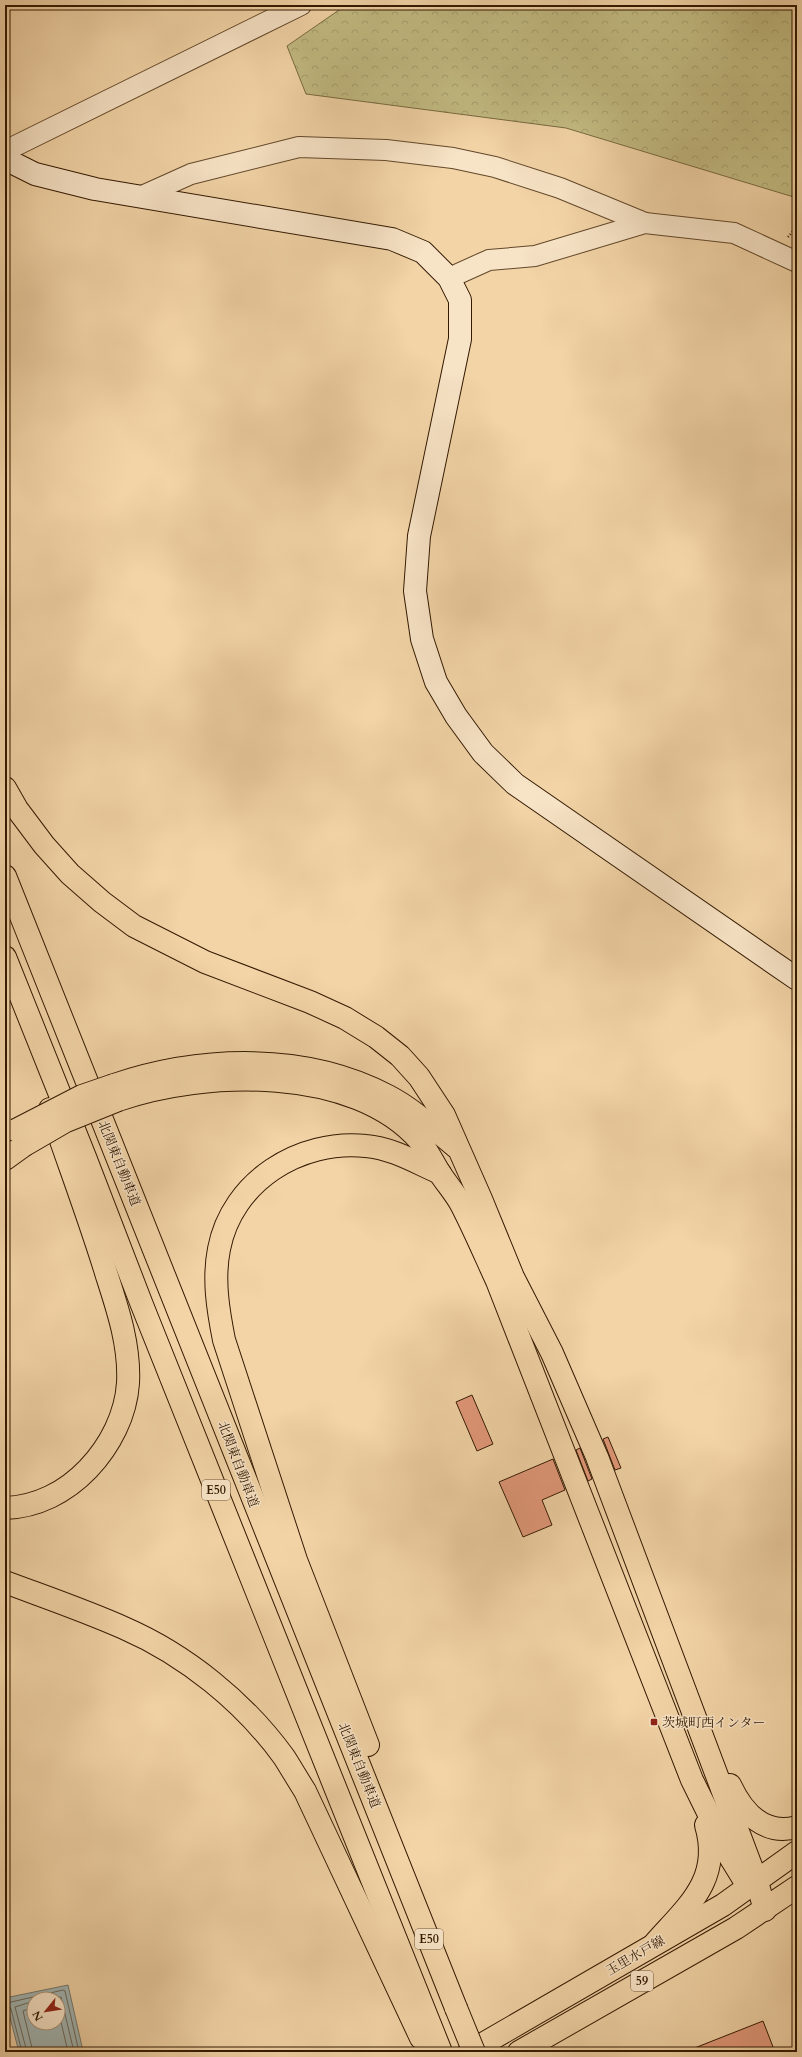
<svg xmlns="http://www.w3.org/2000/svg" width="802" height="2057" viewBox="0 0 802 2057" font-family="Cardo,'Noto Serif JP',serif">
	<defs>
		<pattern id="forest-crowns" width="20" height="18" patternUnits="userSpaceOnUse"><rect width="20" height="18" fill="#c2bb82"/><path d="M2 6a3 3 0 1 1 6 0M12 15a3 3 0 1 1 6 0" fill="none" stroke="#a7a06e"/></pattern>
	</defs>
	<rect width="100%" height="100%" fill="#f2d4a7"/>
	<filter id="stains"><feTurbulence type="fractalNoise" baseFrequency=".005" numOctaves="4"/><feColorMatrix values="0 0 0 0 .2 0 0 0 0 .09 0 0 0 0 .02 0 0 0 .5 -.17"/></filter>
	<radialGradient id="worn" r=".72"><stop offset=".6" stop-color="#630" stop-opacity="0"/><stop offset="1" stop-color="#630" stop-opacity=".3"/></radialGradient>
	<path fill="url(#forest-crowns)" stroke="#7a6a41" d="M350,5H797V198L566,128L306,94L287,46L339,10Z"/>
	<path fill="#a1b5b4" stroke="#75776c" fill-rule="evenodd" d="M68,1985L83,2051L19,2052L5,1998ZM34,1999H58V2023H34Z"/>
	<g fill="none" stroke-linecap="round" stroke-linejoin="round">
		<g stroke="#6a675a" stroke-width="1">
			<path d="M44,1999L61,1997L74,2052"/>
			<path d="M58,2009L68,2052"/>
			<path d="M22,2052L11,2009L7,2003L63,1990L65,1991L79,2052"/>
			<path d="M27,2052L15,2007L34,2001"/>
			<path d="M33,2052L23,2011L34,2007"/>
		</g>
	</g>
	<g fill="#e2987a" stroke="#331900">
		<path d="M472,1395L493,1444L477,1451L456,1402Z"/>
		<path d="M608,1437L621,1468L615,1470L603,1439Z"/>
		<path d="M580,1448L592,1479L588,1481L576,1450Z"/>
		<path d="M553,1459L565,1490L542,1500L552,1525L523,1537L499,1482Z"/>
		<path d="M763,2021L775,2052H687V2051Z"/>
	</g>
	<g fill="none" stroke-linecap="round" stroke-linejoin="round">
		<defs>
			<g id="street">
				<path d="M5,151L301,5"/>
				<path d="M142,196L191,174L299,147L386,150L453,158L495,167L560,188L645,223"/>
				<path d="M449,278L489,260L535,256L645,223L734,233L797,262"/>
			</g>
			<path id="secondary" d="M5,159L35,174L95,189L392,239L423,252L449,278L460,300V339L419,536L415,591L422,639L436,682L456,716L483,753L515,784L797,979"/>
			<g id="primary">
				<path d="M469,2052L723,1905L797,1852"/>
				<path d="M519,2052L736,1928L797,1887"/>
			</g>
			<g id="highway">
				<path d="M5,788L17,809L44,845L70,874L102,902L134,926L205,962L310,1002L345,1018L376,1037L400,1056L419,1077L444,1115L481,1199L513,1277L552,1353L597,1457L757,1882L765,1910"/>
				<path d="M5,876L456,2008"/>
				<path d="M5,957L85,1157L142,1305L441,2052"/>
				<path d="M114,1085C200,1056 305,1052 388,1096C413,1109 434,1129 456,1147"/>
				<path d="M118,1100C205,1070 354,1065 420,1141C427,1150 433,1162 439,1172C446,1183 455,1193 461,1204C474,1229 485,1255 497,1281L692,1780L730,1857L746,1883"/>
				<path d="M5,1159L23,1146"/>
				<path d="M5,1508C37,1507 66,1492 88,1469C110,1446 126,1415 128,1383C130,1346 118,1310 107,1276C90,1220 69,1165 50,1109"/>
				<path d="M5,1582C45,1597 86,1611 124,1628C186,1655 244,1702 284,1757C291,1768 298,1780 305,1791L421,2038"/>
				<path d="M368,1745L296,1560L224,1340C218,1310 213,1279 219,1249C232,1181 300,1139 366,1146C392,1148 417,1163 440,1173"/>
				<path d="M730,1785C743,1813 765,1836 797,1827"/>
				<path d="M655,1943C688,1906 722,1879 706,1825"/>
			</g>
		</defs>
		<use href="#street" stroke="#63482a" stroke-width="22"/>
		<use href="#secondary" stroke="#331900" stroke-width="24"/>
		<use href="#primary" stroke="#331900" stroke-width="24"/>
		<use href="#highway" stroke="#331900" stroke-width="24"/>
		<path stroke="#331900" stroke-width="2.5" stroke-dasharray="1 2" stroke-linecap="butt" d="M788,237L797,227"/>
		<use href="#street" stroke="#f7e3c6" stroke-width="20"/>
		<use href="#secondary" stroke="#f7e3c6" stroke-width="22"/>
		<use href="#primary" stroke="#f2d4a7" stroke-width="22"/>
		<use href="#highway" stroke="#f2d4a7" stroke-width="22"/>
		<defs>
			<g id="highway-bridge">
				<path d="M16,1130L82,1096L114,1085"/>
				<path d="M23,1146L66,1121L118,1100"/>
				<path d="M456,2008L474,2052"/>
			</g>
		</defs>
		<use href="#highway-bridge" stroke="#331900" stroke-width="24" stroke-linecap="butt"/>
		<use href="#highway-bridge" stroke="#f2d4a7" stroke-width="22"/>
	</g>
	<rect fill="#8f2418" stroke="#f7e3c6" stroke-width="1.5" x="650" y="1718" width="8" height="8" rx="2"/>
	<g text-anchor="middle" stroke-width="3" stroke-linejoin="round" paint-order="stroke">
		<g fill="#f7e3c6" stroke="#6e563b" stroke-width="1">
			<rect x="202" y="1480" width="28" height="20" rx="3"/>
			<rect x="415" y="1929" width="28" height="20" rx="3"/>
			<rect x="631" y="1971" width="22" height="20" rx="3"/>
		</g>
		<g font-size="12" font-weight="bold" fill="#331900">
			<text x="216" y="1494">E50</text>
			<text x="429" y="1943">E50</text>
			<text x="642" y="1985">59</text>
		</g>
		<g font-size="13" fill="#331900" stroke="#f7e3c6">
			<text transform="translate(120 1163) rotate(68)" y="5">北関東自動車道</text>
			<text transform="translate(239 1464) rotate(69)" y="5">北関東自動車道</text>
			<text transform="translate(360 1765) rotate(68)" y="5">北関東自動車道</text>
			<text transform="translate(635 1955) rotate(-30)" y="5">玉里水戸線</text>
		</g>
		<g font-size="13" fill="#331900" stroke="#f7e3c6" text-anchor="start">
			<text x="662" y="1727">茨城町西インター</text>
		</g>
	</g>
	<rect width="802" height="2057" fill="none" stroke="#f2d4a7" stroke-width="20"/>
	<rect x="6" y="6" width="790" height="2045" fill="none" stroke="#331900" stroke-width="2"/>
	<rect x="10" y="10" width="782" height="2037" fill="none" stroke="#331900"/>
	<g transform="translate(46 2011) rotate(240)"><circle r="19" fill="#f7e3c6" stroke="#a99277"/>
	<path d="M0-3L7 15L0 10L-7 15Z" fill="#8f2418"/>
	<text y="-6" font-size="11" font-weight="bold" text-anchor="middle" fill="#331900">N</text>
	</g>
	<rect width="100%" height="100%" filter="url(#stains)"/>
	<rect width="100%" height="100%" fill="url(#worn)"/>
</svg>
